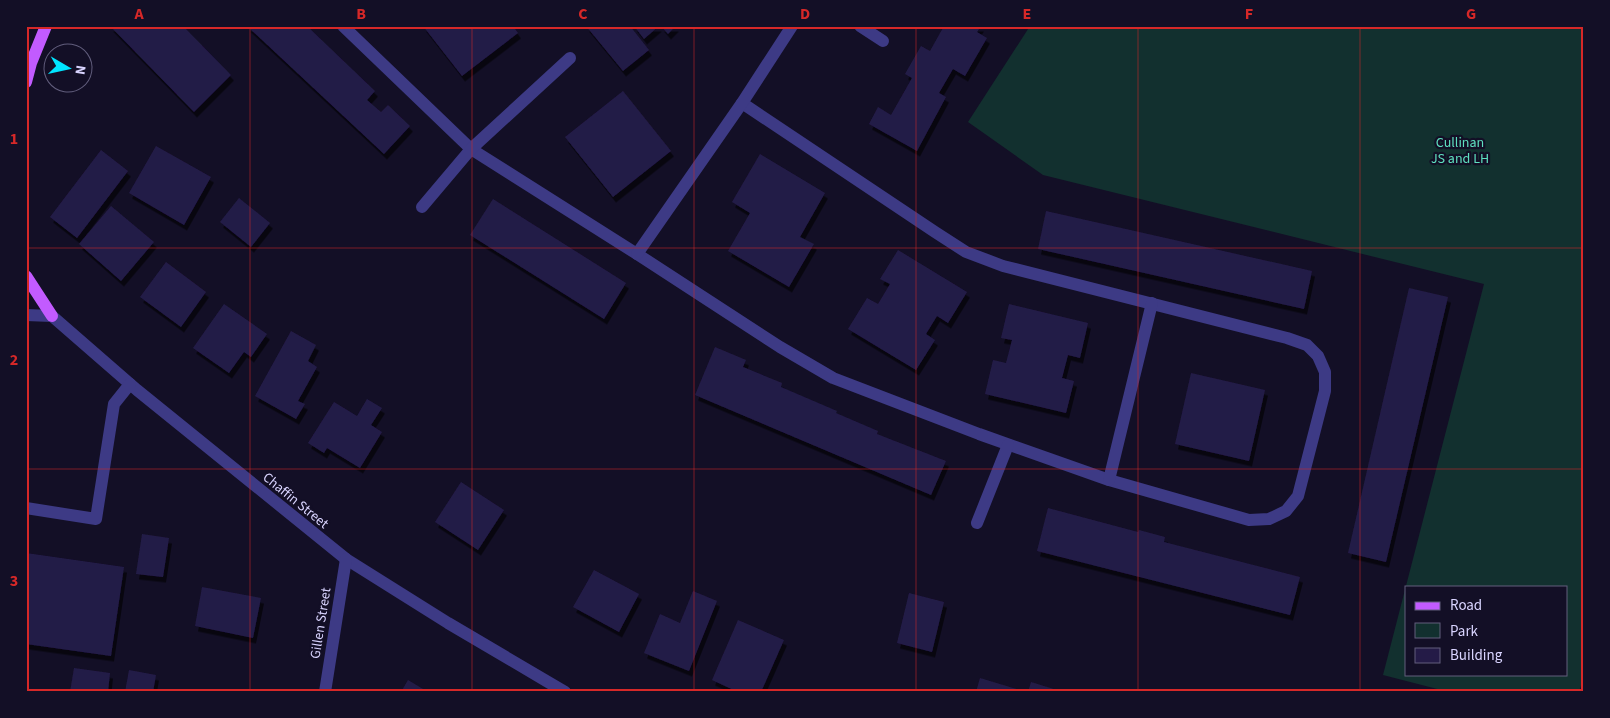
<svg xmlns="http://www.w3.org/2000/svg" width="1610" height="718" viewBox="0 0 1610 718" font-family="'Source Sans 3',sans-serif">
	<defs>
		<filter id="shadow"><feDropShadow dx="3" dy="5.5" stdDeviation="0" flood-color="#0009"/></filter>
	</defs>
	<rect width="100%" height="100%" fill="#130f26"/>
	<path fill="#12302f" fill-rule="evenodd" d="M1030,26H1584V676L1579,692H1449L1383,675L1484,284L1043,175L968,122ZM1406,587H1566V674H1406Z"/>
	<g fill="#241b47" filter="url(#shadow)">
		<path d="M110,26H183L231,75L194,112Z"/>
		<path d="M247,26H307L375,91L367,100L381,112L388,105L410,126L384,154Z"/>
		<path d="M423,26H513L518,33L462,76Z"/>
		<path d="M586,26H630L649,50L623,71Z"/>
		<path d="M634,26H659L644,39Z"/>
		<path d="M661,26H676L668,34Z"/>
		<path d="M944,26H981L977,32L987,38L965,76L953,69L939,93L946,97L917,151L869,124L878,107L891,115L912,78L905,74L921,46L930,51Z"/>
		<path d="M623,91L671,151L613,197L565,137Z"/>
		<path d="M156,146L211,177L184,225L129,193Z"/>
		<path d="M101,150L128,171L77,238L50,217Z"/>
		<path d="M760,154L825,193L800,237L814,244L789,287L728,251L750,213L732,202Z"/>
		<path d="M239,198L270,223L251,247L220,222Z"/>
		<path d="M493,199L626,283L604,319L470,235Z"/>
		<path d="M111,206L154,242L121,281L79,244Z"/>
		<path d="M1046,211L1312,271L1304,309L1038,249Z"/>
		<path d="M898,250L967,292L948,323L937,316L926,334L935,340L916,370L848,329L867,298L878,304L890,284L880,279Z"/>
		<path d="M166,262L206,292L181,327L140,297Z"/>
		<path d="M1409,288L1448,297L1386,562L1348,553Z"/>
		<path d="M224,304L267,334L251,357L244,352L229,373L193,348Z"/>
		<path d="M1009,304L1088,323L1080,358L1068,355L1062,378L1074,381L1066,413L985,394L993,360L1006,363L1012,340L1001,338Z"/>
		<path d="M291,331L316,345L308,361L317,367L298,401L305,404L296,419L255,396Z"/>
		<path d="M715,347L746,360L743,367L782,383L781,387L837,411L836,413L878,431L877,434L946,461L931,495L695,395Z"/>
		<path d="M1191,373L1265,390L1249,461L1175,444Z"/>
		<path d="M367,399L382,408L371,425L382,432L360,468L327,448L324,453L308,443L334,402L357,416Z"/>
		<path d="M461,482L504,510L478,550L435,522Z"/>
		<path d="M1048,508L1138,532L1139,530L1165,537L1164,542L1300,577L1290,615L1037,551Z"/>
		<path d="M142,534L169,538L163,577L136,574Z"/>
		<path d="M26,553L124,567L111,656L26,644Z"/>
		<path d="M594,570L639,594L619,632L573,607Z"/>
		<path d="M202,587L261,598L253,638L195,626Z"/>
		<path d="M693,591L717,601L689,671L644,653L660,614L680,623Z"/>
		<path d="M909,593L944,602L932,652L897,643Z"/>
		<path d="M738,620L784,640L761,692H738L712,680Z"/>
		<path d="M74,668L110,673L108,692H70Z"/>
		<path d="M129,670L156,675L153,692H125Z"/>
		<path d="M980,678L1023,691V692H976Z"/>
		<path d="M408,680L428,692H401Z"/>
		<path d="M1031,682L1060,691V692H1028Z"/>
		<path d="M198,689L211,691V692H197Z"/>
	</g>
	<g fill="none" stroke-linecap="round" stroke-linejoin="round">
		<g stroke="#3d3a85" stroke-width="12">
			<path d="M343,26L471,149L637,254L780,347L833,378L979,434L1109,480L1249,520L1269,519L1286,511L1298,496L1325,391V372L1318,356L1307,345L1287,338L1003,266L966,252L935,232L742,103"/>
			<path d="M860,26L883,41"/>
			<path d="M422,207L471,149L570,58"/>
			<path d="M637,254L742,103L792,26"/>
			<path d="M26,315L52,316L137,390L346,559L448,623L565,692"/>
			<path d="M1109,480L1152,303"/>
			<path d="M26,508L96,519L114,404L130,384"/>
			<path d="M977,523L1008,445"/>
			<path d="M325,692L346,559"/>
		</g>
		<g stroke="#c25bff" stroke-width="12">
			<path d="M26,82L31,63L46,26"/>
			<path d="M26,276L52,316"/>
		</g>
	</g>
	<path fill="none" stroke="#d62828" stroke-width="1" stroke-opacity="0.55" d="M250,26V692M472,26V692M694,26V692M916,26V692M1138,26V692M1360,26V692M26,248H1584M26,469H1584"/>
	<g text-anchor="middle" stroke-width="4.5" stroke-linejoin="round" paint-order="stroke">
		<g font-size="14" fill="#5fe0c0" stroke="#130f26">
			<text x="1460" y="147">Cullinan<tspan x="1460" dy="16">JS and LH</tspan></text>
		</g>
		<g font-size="14" fill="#d9d4ff" stroke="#130f26">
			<text transform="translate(296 500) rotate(39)" y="5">Chaffin Street</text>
			<text transform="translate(320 623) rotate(-81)" y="5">Gillen Street</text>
		</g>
	</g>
	<rect width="1610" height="718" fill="none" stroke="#130f26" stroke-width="55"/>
	<rect x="1405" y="586" width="162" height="90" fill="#130f26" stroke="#625e7d"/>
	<rect x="1415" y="602" width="25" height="8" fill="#c25bff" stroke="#625e7d"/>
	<text x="1450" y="610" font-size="15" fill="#d9d4ff">Road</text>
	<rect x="1415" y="623" width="25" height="15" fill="#12302f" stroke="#625e7d"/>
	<text x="1450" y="636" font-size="15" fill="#d9d4ff">Park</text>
	<rect x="1415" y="648" width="25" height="15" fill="#241b47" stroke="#625e7d"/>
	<text x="1450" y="660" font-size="15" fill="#d9d4ff">Building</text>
	<g transform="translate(68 68) rotate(99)"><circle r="24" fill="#130f26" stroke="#625e7d"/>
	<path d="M0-4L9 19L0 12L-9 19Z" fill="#00e5ff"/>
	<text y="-8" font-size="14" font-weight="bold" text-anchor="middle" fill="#d9d4ff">N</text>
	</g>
	<rect x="28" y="28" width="1554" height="662" fill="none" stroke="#d62828" stroke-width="2"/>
	<g font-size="16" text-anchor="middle" font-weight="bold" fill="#d62828">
		<text x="139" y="19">A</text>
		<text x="361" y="19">B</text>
		<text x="583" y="19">C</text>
		<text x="805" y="19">D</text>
		<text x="1027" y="19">E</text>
		<text x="1249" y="19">F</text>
		<text x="1471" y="19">G</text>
		<text x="14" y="144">1</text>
		<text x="14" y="365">2</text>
		<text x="14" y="586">3</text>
	</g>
</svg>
